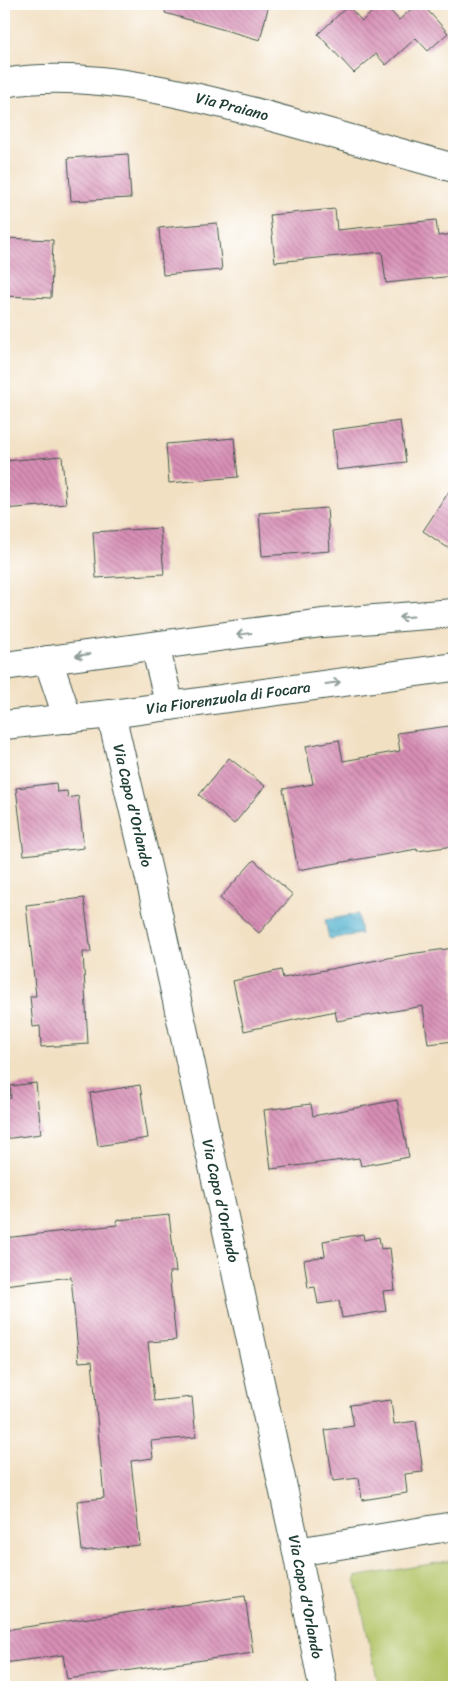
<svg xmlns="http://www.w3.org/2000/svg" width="458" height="1691" viewBox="0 0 458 1691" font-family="Sriracha,sans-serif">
	<defs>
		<pattern id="water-waves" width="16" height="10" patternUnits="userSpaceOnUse" patternTransform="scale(1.25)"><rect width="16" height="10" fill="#4fb0ce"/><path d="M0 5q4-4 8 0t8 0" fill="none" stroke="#4190a8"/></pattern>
		<pattern id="building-back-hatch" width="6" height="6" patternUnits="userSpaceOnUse" patternTransform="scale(1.25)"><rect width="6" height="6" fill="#d88eb5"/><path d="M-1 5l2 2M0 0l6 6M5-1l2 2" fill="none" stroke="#af7594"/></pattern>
	</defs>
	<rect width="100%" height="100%" fill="#fff"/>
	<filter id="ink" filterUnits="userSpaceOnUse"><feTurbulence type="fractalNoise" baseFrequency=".02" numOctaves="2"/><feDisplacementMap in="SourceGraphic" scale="10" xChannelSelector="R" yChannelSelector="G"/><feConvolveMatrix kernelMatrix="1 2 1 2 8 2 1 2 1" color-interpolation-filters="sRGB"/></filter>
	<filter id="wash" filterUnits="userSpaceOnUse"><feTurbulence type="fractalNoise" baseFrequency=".0096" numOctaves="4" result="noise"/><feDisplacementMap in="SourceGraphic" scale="20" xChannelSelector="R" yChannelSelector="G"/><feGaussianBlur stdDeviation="1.12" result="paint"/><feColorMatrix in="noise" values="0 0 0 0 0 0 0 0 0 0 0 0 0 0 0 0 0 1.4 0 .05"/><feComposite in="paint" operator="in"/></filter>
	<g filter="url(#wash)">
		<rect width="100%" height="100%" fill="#f2e0c3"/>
		<path fill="#b3c568" stroke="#69814e" d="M454,1560V1687H379L355,1577Z"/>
		<path fill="url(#water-waves)" stroke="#377681" d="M358,914L361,934L329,939L325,920Z"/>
		<g id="blocks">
			<g fill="url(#building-back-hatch)">
				<path d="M166,4H269L260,40L165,13Z"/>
				<path d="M381,4H384L399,20L417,4H422L448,33L428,51L416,38L386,65L376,54L354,73L318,34L348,6L362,21Z"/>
				<path d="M128,154L131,198L71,201L68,158Z"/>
				<path d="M335,209L337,230L436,220L438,236L454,234V276L386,283L382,252L275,262L270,215Z"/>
				<path d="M217,223L222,270L163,275L159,228Z"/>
				<path d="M4,238L53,240L51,298L4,296Z"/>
				<path d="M400,421L406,462L337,470L332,430Z"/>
				<path d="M234,438L238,477L169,483L166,444Z"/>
				<path d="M62,456L66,504L4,509V461Z"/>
				<path d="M454,484V552L423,531Z"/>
				<path d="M327,508L330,551L262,556L259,513Z"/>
				<path d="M160,528L164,574L96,578L93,532Z"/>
				<path d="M449,726L454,761V846L417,851V849L298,870L283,789L313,784L306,746L339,740L343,761L400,751L397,733Z"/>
				<path d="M229,758L265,786L234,824L199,795Z"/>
				<path d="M56,783L57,792L67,791L68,798L78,796L84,848L24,855L16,788Z"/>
				<path d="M254,860L293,895L259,933L220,898Z"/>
				<path d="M84,898L91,952H83L88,1044L41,1047L40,1026L33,1027L30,996H36L26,905Z"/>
				<path d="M454,948V1041L428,1044L423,1006L337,1021L335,1011L244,1031L233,981L281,970L283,978L409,954Z"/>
				<path d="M36,1083L41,1134L4,1139V1099L11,1098L10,1086Z"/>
				<path d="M140,1085L148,1138L98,1146L90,1093Z"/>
				<path d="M397,1100L409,1157L361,1166L359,1158L271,1169L264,1110L311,1104L313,1116Z"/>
				<path d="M169,1215L176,1272H169L176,1340L148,1342L154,1401L192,1397L196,1437L151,1441L153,1458L131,1461L140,1545L82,1551L77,1501L104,1498L92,1361L79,1362L71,1277L4,1285V1238L117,1225V1220Z"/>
				<path d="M363,1234L364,1240L379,1237L381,1249L390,1248L395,1290L383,1291L386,1311L342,1318L339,1301L318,1304L315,1287L308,1288L304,1260L325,1256L323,1241Z"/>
				<path d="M391,1400L394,1424L416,1421L423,1472L405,1474L407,1493L362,1500L359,1478L333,1481L325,1430L354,1426L350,1405Z"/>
				<path d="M245,1596L253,1653L67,1679L63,1655L4,1663V1630Z"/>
			</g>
		</g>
	</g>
	<g filter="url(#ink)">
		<use href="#blocks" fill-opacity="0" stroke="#3f5549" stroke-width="1"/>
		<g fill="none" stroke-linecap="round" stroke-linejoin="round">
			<defs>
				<g id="minor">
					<path id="s1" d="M4,83C93,67 208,99 294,123C347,138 401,153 454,168"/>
					<path d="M155,646L170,706"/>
					<path d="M48,660L68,719"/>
					<path d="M4,666L322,623L454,613"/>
					<path id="s2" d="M111,714L157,909L297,1552L323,1687"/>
					<path id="s3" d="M4,725L111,714L454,667"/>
					<path d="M297,1552L454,1526"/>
				</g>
			</defs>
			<use href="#minor" stroke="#3f5549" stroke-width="30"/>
			<use href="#minor" stroke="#fff" stroke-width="28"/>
		</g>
		<defs><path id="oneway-shaft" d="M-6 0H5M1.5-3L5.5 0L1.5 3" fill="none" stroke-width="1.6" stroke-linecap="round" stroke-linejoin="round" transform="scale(1.25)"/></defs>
		<g stroke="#8f9e9a">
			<use href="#oneway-shaft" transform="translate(406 617) rotate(176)"/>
			<use href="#oneway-shaft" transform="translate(244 634) rotate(172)"/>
			<use href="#oneway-shaft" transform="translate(83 655) rotate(173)"/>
			<use href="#oneway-shaft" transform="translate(333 683) rotate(-8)"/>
		</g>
	</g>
	<g text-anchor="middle" stroke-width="5" stroke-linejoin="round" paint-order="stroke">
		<g font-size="15" fill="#1f3d34" stroke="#fff">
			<text dy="5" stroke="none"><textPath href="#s1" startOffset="231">Via Praiano</textPath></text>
			<text dy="5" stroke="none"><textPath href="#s3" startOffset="226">Via Fiorenzuola di Focara</textPath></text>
			<text dy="5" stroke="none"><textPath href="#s2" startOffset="94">Via Capo d'Orlando</textPath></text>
			<text dy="5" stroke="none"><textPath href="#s2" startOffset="499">Via Capo d'Orlando</textPath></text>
			<text dy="5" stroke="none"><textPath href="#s2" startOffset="904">Via Capo d'Orlando</textPath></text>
		</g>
	</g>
	<rect width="458" height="1691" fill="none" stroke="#fff" stroke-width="20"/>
</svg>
